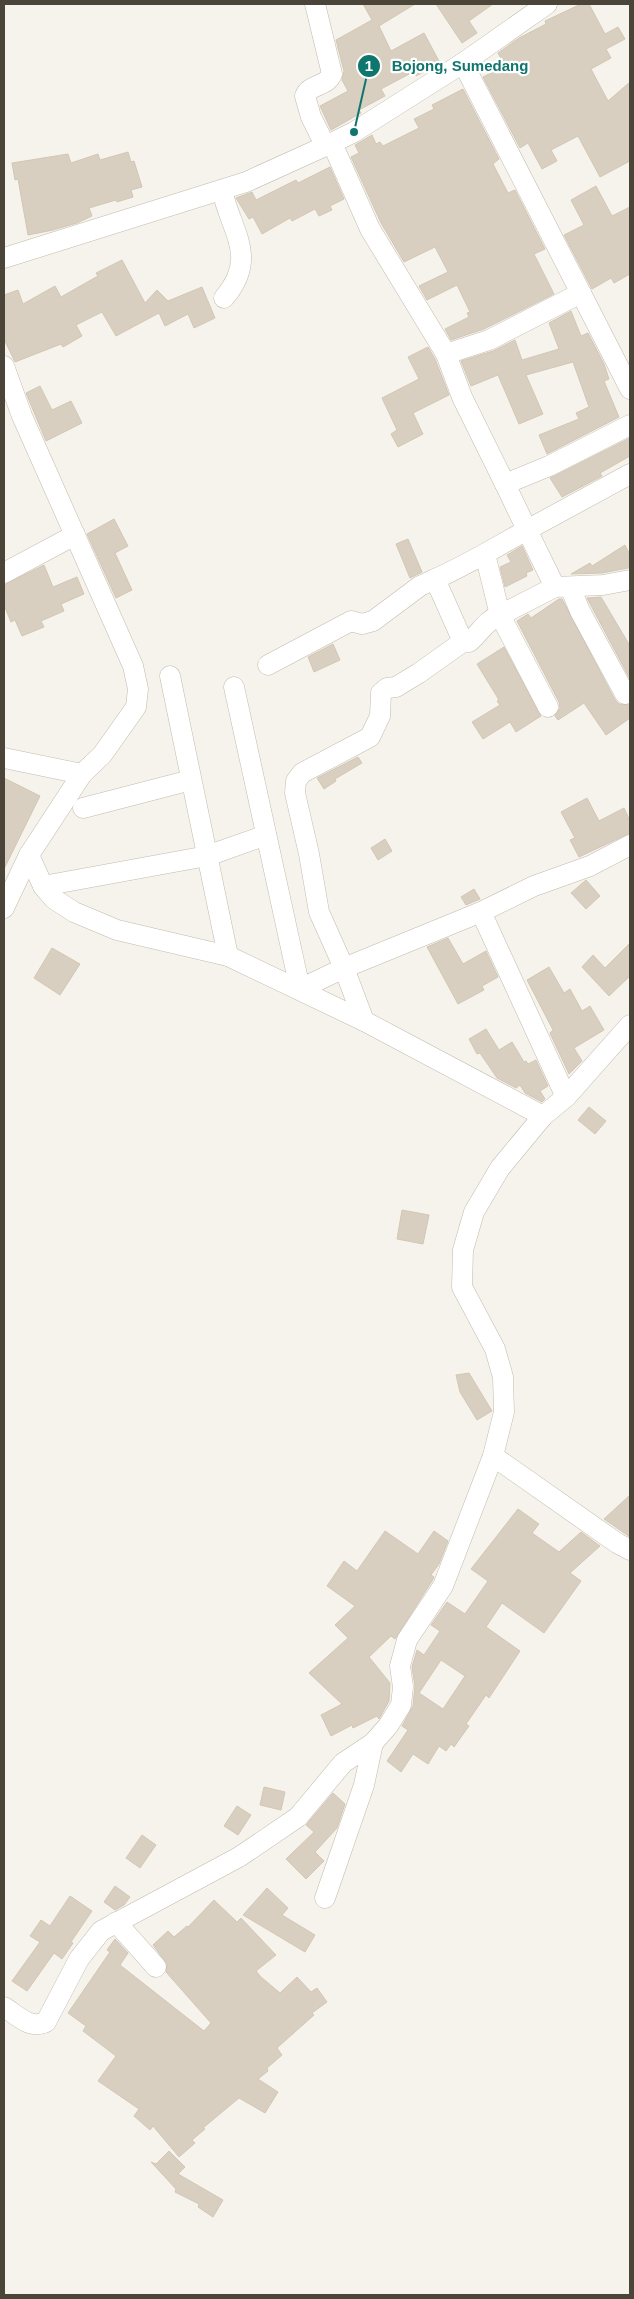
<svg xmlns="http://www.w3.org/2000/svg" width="634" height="2299" viewBox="0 0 634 2299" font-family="Helvetica,sans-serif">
	<rect width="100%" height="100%" fill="#f6f3ec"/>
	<g fill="#d8cfc1" stroke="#d3c7b4" fill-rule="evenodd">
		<path d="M363,4H415L379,26L391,51L424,33L440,63L416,76L413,72L381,89L385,96L359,110L361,113L331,130L320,106L348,91L342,80L344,71L336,40L372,20Z"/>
		<path d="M436,4H493L469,21L477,33L462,43Z"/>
		<path d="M581,4H589L605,34L618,27L625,39L606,49L611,58L591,69L608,101L630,82V161L600,177L578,136L551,150L557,161L542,169L528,143L520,148L483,77L505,66L498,53L519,38L546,24L545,21Z"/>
		<path d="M463,89L499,159L493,164L508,193L515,190L545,249L534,254L554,294L484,329L451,340L445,329L469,317L467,313L470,312L457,285L427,300L419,286L448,272L435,247L404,262L381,223L351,157L359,153L355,145L372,135L376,144L380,142L383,146L419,128L414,119L434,109L432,105Z"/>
		<path d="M128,152L131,162L134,161L142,187L131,190L133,197L117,202L116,200L89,208L92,216L77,223L53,230L28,235L18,179L15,180L12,163L68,154L71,163L98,154L100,160Z"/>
		<path d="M330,167L344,199L330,206L332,210L319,216L315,209L292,221L290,218L262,234L253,217L249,219L236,198L252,192L256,200L296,180L298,183Z"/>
		<path d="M596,186L612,216L630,207V274L614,283L611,278L592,289L564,235L584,225L571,200Z"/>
		<path d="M122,260L145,303L157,290L168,301L202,287L215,318L194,328L188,314L165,326L159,313L116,336L102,312L76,325L82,336L63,347L61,344L15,362L4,339V295L18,290L23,304L55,286L61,297L98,276L96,273Z"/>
		<path d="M571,311L581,336L588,333L604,364L609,379L604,381L619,417L547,454L539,435L579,419L576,413L589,407L573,362L526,375L543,414L519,424L498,375L471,386L461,361L493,351L515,340L522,360L559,349L549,323Z"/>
		<path d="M428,347L435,359L449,395L413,413L423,434L398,447L391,434L397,430L382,398L419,379L408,357Z"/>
		<path d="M40,386L52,410L71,401L82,423L46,441L26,393Z"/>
		<path d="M630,438V456L600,473L602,476L562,497L550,478Z"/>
		<path d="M114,519L128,546L115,553L132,590L116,598L87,534Z"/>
		<path d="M408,539L422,572L410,578L396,544Z"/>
		<path d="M625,545L630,555V567L628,568L602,573L571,574L590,563L592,566Z"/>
		<path d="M522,546L533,570L526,573L527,576L505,587L500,567L511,562L507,555Z"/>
		<path d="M44,565L53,587L77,577L84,594L61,604L64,611L41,621L44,627L22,636L15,620L11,622L4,605V585Z"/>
		<path d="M601,597L630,646V679L587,598Z"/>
		<path d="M559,599H562L615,700L619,704L630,705V718L606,735L584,703L558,720L555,716L560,708L559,702L517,621L528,614L531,618Z"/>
		<path d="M333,644L340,660L314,672L308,657Z"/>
		<path d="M504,647L541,716L516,732L510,722L483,739L472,722L500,705L497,701L499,700L477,664Z"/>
		<path d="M358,757L362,763L335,779L336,781L324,789L317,778Z"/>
		<path d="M4,778L40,796L4,869Z"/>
		<path d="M587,798L599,821L624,808L630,821V833L579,857L570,840L575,838L561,812Z"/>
		<path d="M385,839L392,851L378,860L371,848Z"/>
		<path d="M586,880L600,896L586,909L571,893Z"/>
		<path d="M474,889L480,899L466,905L461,897Z"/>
		<path d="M448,938L463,964L486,951L498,977L482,986L484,990L458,1004L427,947Z"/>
		<path d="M630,943V976L609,996L582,967L593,955L605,968Z"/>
		<path d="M52,948L80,964L60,995L34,978Z"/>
		<path d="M549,967L564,993L570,989L582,1011L590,1006L604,1030L574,1048L582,1061L569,1074L550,1033L553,1030L527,980Z"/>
		<path d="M486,1029L499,1050L512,1042L524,1062L526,1061L528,1064L536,1060L548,1086L540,1091L545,1099L542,1102L525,1093L520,1085L516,1088L497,1078L480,1053L477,1054L469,1039Z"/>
		<path d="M589,1107L606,1121L595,1134L578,1120Z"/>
		<path d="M402,1210L429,1215L423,1244L397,1239Z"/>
		<path d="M469,1373L492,1411L477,1420L460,1392L456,1375Z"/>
		<path d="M630,1495V1537L604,1519Z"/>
		<path d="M518,1509L539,1524L532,1533L559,1552L581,1532L600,1546L570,1573L581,1581L544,1633L502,1603L486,1627L520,1651L489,1698L486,1695L466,1724L469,1726L454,1747L451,1744L446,1751L439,1746L428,1764L413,1754L401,1772L387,1761L408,1730L402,1726L413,1706L415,1686L412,1667L417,1650L424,1655L440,1631L431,1625L447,1602L465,1614L488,1581L471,1569ZM441,1660L465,1676L443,1709L419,1693Z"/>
		<path d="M385,1531L418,1554L434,1531L448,1541L439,1564L431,1575L434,1577L432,1581L395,1639L391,1636L369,1657L390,1683L389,1701L379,1719L377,1716L353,1728L352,1725L331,1736L321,1715L342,1704L309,1673L348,1638L335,1625L355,1606L327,1586L344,1561L357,1571Z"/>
		<path d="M264,1787L285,1792L281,1810L260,1805Z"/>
		<path d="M333,1793L345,1804L337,1828L315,1852L324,1861L306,1879L286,1859L314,1832L306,1825Z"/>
		<path d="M237,1806L251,1815L238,1835L224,1826Z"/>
		<path d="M142,1835L156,1845L140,1868L126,1858Z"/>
		<path d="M115,1886L130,1897L124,1905L115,1910L104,1902Z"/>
		<path d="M267,1888L288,1908L282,1915L315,1935L305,1952L243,1915Z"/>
		<path d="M70,1896L92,1911L71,1942L73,1943L62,1959L54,1953L27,1991L12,1981L40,1942L30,1936L41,1920L50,1926Z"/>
		<path d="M214,1900L237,1922L241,1918L276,1955L256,1971L261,1977L280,1993L297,1977L311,1992L317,1988L327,2002L312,2013L314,2015L277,2048L282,2055L267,2068L268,2071L258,2079L278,2092L265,2113L239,2098L203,2128L205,2129L192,2140L195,2143L179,2157L153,2126L150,2130L134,2116L139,2109L98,2081L116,2056L83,2031L86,2026L68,2013L110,1952L107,1950L115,1939L128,1953L120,1965L204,2031L211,2023L166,1972L167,1964L153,1945L168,1931L174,1937L187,1926L188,1927Z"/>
		<path d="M169,2151L185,2167L178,2174L223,2200L213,2217L198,2207L199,2204L175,2192L176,2189L151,2162L156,2164Z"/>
	</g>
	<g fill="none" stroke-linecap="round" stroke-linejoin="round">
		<defs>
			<g id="street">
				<path d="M315,4L332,74C327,87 309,84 305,96L311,117L325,145"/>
				<path d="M463,63L630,389"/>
				<path d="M332,143L370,229L446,354L489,340L581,293"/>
				<path d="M222,190C231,232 259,257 224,298"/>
				<path d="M4,258L246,182L332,143L354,132L463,63L547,4"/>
				<path d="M446,354L462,397L505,484"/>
				<path d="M4,366L22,416L133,666L138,689L136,707L102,755L82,774L29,855L43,886L54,899L74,912L117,930L228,956L364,1021L543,1116"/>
				<path d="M485,554L500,615C486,620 480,633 469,642L464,641L460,635L435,579C467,565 496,547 527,530L505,484L549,466L630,425"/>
				<path d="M4,573L75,535"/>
				<path d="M555,587L527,530L630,474"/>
				<path d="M570,587L580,611L625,694"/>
				<path d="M268,665L351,621L362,624L373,621L420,586L435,579"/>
				<path d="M170,676L228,956"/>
				<path d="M234,687L300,989L344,968L481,912L534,886L590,866L630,845"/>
				<path d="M548,707L500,615L555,587L603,585L630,580"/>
				<path d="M4,758L82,774"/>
				<path d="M83,808L191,780"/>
				<path d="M43,886L207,856L266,835"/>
				<path d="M4,908L29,855"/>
				<path d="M481,912L566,1097"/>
				<path d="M364,1021L344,968L319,912L309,854L295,793L296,781L302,773L370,737L380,716L381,693L387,688L396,687L419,673L464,641"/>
				<path d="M493,1456L617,1543L630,1550"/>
				<path d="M325,1898L364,1785L373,1743"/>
				<path d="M116,1922L156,1967"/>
				<path d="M4,2007C17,2015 30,2030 46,2022L79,1959L101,1931L239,1857L298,1817L343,1763L373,1743L388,1726L401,1705L403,1687L400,1666L407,1640L443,1586L493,1456L504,1412L503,1377L495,1349L462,1287L463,1250L474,1212L500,1168L543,1116L566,1097L630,1025"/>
			</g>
		</defs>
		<use href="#street" stroke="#c2bbae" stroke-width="21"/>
		<use href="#street" stroke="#fff" stroke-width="20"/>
	</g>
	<path fill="none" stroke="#0f766e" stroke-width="2" d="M354 132L369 66"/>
	<g fill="#0f766e" stroke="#fff" stroke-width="2">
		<circle cx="354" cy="132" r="5"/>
		<circle cx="369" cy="66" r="12"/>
	</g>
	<g font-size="15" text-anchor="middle" font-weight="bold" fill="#fff">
		<text x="369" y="71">1</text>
	</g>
	<g font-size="15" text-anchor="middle" font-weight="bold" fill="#0f766e" stroke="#fff" stroke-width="4.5" stroke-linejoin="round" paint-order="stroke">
		<text x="460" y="71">Bojong, Sumedang</text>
	</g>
	<rect width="634" height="2299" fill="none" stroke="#4b4439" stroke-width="10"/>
</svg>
